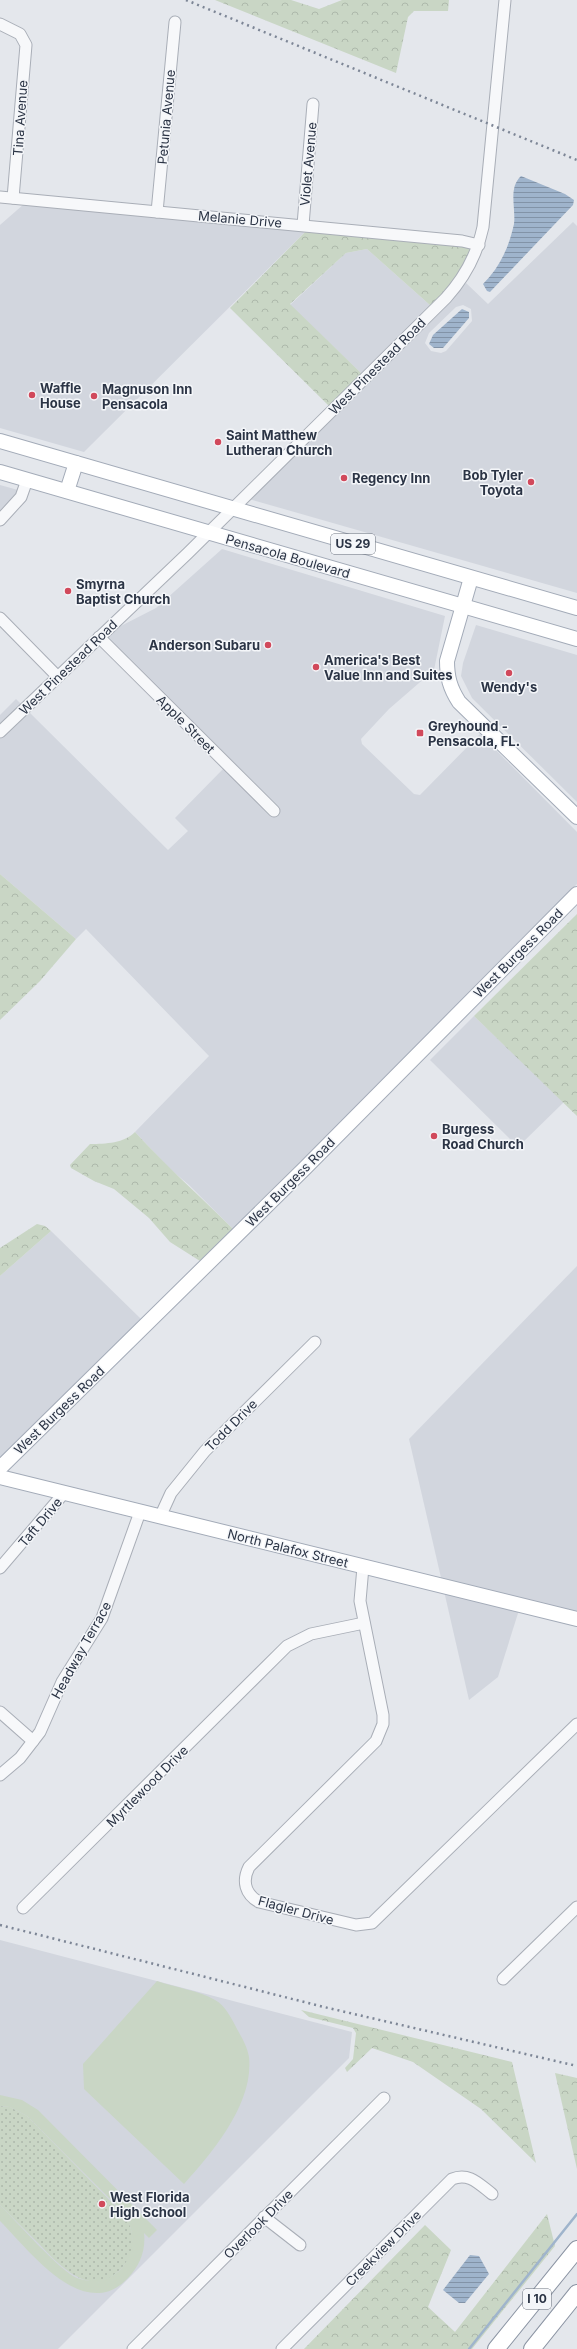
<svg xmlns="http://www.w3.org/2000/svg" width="577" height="2349" viewBox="0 0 577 2349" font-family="Inter,sans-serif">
	<defs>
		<pattern id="grass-dots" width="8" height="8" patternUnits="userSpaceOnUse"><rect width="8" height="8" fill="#c9d6c5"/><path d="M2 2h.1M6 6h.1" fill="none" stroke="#adb8ab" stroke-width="1.8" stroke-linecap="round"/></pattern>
		<pattern id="forest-crowns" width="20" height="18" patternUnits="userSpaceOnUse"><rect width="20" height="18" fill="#c9d6c5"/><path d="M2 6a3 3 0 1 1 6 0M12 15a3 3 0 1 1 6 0" fill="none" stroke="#adb8ab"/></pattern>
		<pattern id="water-rules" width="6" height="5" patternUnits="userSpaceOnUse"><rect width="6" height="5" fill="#9fb4cc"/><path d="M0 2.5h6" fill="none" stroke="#8293a7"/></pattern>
	</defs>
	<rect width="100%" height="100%" fill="#e4e7ec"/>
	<g fill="#d2d6de" fill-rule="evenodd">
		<path d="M24,204L306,231L84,452L0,428V225Z"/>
		<path d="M573,222L577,226V593L249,499L466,283L488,304ZM463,305L471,309L472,321L446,351L441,353L431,351L425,343L429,333L456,307Z"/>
		<path d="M367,249L431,306L362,374L290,305L346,253Z"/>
		<path d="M0,485L18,490L16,495L0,513Z"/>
		<path d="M222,549L445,616L434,670L389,709L361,739L362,744L414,794L420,795L480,734L577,832V884L233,1229L189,1185L170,1169L135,1132L209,1056L86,929L76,939L0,874V739L28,711L168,850L188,831L175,818L224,768L274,817L280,811L105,637L113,630L156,608Z"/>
		<path d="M476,625L577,655V802L472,698L461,676L463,663Z"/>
		<path d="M16,699L21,704L0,725V715Z"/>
		<path d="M474,1016L564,1102L518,1147L430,1060Z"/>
		<path d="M51,1231L141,1319L0,1458V1276Z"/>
		<path d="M577,1266V1615L442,1582L409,1439Z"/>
		<path d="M444,1591L519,1610L498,1677L469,1700Z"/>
		<path d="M0,1940L352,2032L349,2058L58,2349H0Z"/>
	</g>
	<path fill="url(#grass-dots)" d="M0,2106L10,2107L27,2116L127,2218C134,2234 136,2250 125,2264C94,2303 62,2268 39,2244C26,2231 13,2218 0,2205Z"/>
	<g fill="url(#forest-crowns)">
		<path d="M215,0H291L319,9L342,0H449L448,11H414L408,17L396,73Z"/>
		<path d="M306,231L472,247C462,271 448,288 431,306L367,249L346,253L290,304L362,374L329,406L230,308Z"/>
		<path d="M0,874L76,939L40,981L0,1020Z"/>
		<path d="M577,914V1116L474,1016Z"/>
		<path d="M135,1132C166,1166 200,1196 233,1229L200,1261L170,1242L149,1218L114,1189L94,1181L71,1168L70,1165L90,1144C106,1144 124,1143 135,1132Z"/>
		<path d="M37,1224L45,1226L51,1231L0,1276V1248Z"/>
		<path d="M301,2010L512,2062L536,2163L481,2109L413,2062L372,2048L347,2072L345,2068L353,2059L356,2033L353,2028L309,2017Z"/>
		<path d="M555,2073L577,2078V2169Z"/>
		<path d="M547,2214L555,2246L472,2349H304L425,2225L451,2250L428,2307L455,2332Z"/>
	</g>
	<g fill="#c9d6c5">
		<path d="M157,1981C174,1987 200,1991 215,2000C225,2005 232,2019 237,2029C242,2038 247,2046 249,2057C254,2103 213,2152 184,2184L84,2089L83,2064Z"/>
		<path d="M0,2095L22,2100L38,2110L157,2230L149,2238L144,2233C146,2250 140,2265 128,2278C84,2325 29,2250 0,2221V2205C16,2221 60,2271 77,2278C121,2294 149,2243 121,2210L27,2116L10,2107L0,2106Z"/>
	</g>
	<g fill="url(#water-rules)">
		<path d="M521,176L565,194L574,200L573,205L490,292L487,291L483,284C500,267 509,247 514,224C516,208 508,188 521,176Z"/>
		<path d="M462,309L469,312V318L443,348H434L429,344L433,335Z"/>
		<path d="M470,2255L479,2256L489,2274L465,2303H459L443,2290Z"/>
	</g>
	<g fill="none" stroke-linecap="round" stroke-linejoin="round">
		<path stroke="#9fb4cc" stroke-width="2.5" d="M469,2349L577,2214"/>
		<defs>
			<g id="minor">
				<path d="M0,24L20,34L26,45L13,198"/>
				<path d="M0,197L462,241L479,245"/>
				<path d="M157,212L175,22"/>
				<path d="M303,225L313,104"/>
				<path d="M0,520L21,497L27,480"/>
				<path d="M0,618L57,676"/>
				<path d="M99,637L274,811"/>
				<path d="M0,732L188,553L446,298C465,277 477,255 483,227L505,0"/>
				<path d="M160,1517L171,1493L205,1451L315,1342"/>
				<path d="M363,1567L360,1601L383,1715V1724L376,1741L249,1867C242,1881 245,1894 259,1902L356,1925L372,1923L577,1724"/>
				<path d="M0,1568L64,1493"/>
				<path d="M0,1712L33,1741"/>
				<path d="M0,1775L20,1758L40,1732L62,1682L102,1618L140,1512"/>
				<path d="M23,1908L287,1646L311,1634L364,1623"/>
				<path d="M503,1979L577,1907"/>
				<path d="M264,2217L300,2245"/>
				<path d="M133,2349L384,2098"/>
				<path d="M282,2349L452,2179C469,2172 479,2184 492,2194"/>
			</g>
			<g id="major">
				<path d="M0,441L577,608"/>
				<path d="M0,472L577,639"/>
				<path d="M67,491L76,463"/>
				<path d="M471,578L447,661C447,677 450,688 459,702L577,817"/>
				<path d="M0,1468L305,1168L577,894"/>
				<path d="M0,1477L577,1619"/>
			</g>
			<g id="highway">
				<path d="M496,2349L577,2249"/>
				<path d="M532,2349L577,2293"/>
			</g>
		</defs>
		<use href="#minor" stroke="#a9aeb7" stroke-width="13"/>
		<use href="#major" stroke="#a3abb8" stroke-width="16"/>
		<use href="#highway" stroke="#8b94a3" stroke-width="18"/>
		<use href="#minor" stroke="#f7f8fa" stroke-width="11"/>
		<use href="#major" stroke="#fff" stroke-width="14"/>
		<use href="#highway" stroke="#fff" stroke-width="16"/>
		<g stroke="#7d8696" stroke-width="2.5" stroke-dasharray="2 4" stroke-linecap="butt">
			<path d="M186,0L577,160"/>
			<path d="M0,1925L324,2007L577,2066"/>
		</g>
	</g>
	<g fill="#d1495b" stroke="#f4f6f9" stroke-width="1.5">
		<circle cx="32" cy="395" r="4"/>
		<circle cx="94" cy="396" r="4"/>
		<circle cx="218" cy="442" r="4"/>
		<circle cx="344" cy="478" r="4"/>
		<circle cx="531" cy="482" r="4"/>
		<circle cx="68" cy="591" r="4"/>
		<circle cx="268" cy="645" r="4"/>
		<circle cx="316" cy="667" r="4"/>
		<circle cx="509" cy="673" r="4"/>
		<rect x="416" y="729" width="8" height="8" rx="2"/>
		<circle cx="434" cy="1136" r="4"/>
		<circle cx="102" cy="2204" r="4"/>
	</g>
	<g text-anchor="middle" stroke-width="3" stroke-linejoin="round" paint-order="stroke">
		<g fill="#f4f6f9" stroke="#676e7b" stroke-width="1">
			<rect x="331" y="534" width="44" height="20" rx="3"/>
			<rect x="523" y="2289" width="28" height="20" rx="3"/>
		</g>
		<g font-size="12" font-weight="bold" fill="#2b3445">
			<text x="353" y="548">US 29</text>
			<text x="537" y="2303">I 10</text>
		</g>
		<g font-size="13" fill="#2b3445" stroke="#f4f6f9">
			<text transform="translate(166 117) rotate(-85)" y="5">Petunia Avenue</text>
			<text transform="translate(20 118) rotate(-86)" y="5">Tina Avenue</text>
			<text transform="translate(308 164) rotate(-85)" y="5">Violet Avenue</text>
			<text transform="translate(240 219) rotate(5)" y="5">Melanie Drive</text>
			<text transform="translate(377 366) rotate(-45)" y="5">West Pinestead Road</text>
			<text transform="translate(288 556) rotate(16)" y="5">Pensacola Boulevard</text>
			<text transform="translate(68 667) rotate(-44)" y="5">West Pinestead Road</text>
			<text transform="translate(186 724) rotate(45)" y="5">Apple Street</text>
			<text transform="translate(518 953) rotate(-45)" y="5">West Burgess Road</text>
			<text transform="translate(290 1182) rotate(-45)" y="5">West Burgess Road</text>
			<text transform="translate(59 1410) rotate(-44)" y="5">West Burgess Road</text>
			<text transform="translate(231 1425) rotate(-45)" y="5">Todd Drive</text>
			<text transform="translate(40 1522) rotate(-50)" y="5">Taft Drive</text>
			<text transform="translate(288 1548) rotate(14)" y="5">North Palafox Street</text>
			<text transform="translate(81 1650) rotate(-61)" y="5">Headway Terrace</text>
			<text transform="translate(147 1786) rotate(-45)" y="5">Myrtlewood Drive</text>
			<text transform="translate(296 1910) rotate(15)" y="5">Flagler Drive</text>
			<text transform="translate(258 2224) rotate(-45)" y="5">Overlook Drive</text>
			<text transform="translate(383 2248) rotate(-45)" y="5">Creekview Drive</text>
		</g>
		<g font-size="13" font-weight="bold" fill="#2b3445" stroke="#f4f6f9" text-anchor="start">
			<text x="40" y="393">Waffle<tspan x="40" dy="15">House</tspan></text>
			<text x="102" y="394">Magnuson Inn<tspan x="102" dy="15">Pensacola</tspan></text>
			<text x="226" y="440">Saint Matthew<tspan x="226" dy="15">Lutheran Church</tspan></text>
			<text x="523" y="480" text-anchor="end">Bob Tyler<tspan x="523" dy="15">Toyota</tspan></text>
			<text x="352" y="483">Regency Inn</text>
			<text x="76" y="589">Smyrna<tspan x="76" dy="15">Baptist Church</tspan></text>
			<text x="260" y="650" text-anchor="end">Anderson Subaru</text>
			<text x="324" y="665">America's Best<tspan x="324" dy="15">Value Inn and Suites</tspan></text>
			<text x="509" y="692" text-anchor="middle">Wendy's</text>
			<text x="428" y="731">Greyhound -<tspan x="428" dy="15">Pensacola, FL.</tspan></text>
			<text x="442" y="1134">Burgess<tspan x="442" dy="15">Road Church</tspan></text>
			<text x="110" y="2202">West Florida<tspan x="110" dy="15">High School</tspan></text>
		</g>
	</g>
</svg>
